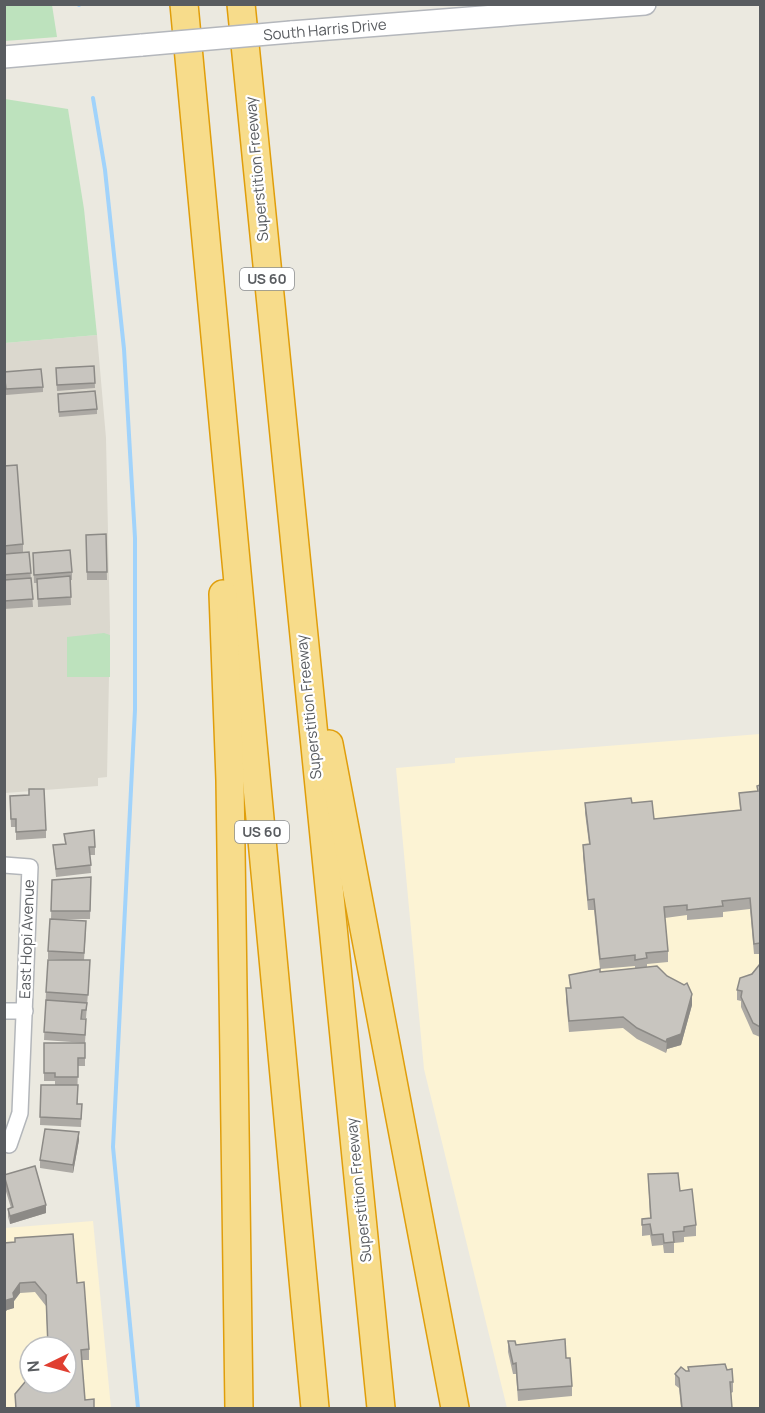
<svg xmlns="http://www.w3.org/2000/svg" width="765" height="1413" viewBox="0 0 765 1413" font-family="Manrope,sans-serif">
	<rect width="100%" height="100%" fill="#ebe9e0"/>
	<g fill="#fcf3d4" fill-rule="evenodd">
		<path d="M760,734V1408H507L424,1069L396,768L455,763V758Z"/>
		<path d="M93,1221L111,1408H5V1228ZM30,1347H66V1383H30Z"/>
	</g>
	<path fill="#dbd8ce" d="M97,335L106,438L110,627L107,777L98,778V786L5,793V343Z"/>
	<g fill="#bde2bd">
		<path d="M5,4L52,5L57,37L5,41Z"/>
		<path d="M5,99L68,109L84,209L97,335L5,343Z"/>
		<path d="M104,633L110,635V677H67V637Z"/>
	</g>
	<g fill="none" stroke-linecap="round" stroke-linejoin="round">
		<g stroke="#a1d3fb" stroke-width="4">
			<path d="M79,4V5"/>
			<path d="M93,98L105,170L124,349L135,538V710L113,1147L138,1408"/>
		</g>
		<defs>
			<g id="street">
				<path d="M4,865L30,867L20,1113L9,1145"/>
				<path d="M4,1011H25"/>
			</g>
			<g id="secondary">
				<path d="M291,32L645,4"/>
				<path d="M4,57L142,45"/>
			</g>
			<g id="highway">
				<path d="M184,4L315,1408"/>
				<path d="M241,4L381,1408"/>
				<path d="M223,594L230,780L239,1408"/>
				<path d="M329,744L455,1408"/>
			</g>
		</defs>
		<use href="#street" stroke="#b3b6ba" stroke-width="18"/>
		<use href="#secondary" stroke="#b4b7bc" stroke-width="24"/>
		<use href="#highway" stroke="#e09e0b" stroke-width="30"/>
		<use href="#street" stroke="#fff" stroke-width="15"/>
		<use href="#secondary" stroke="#fff" stroke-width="21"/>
		<use href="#highway" stroke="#f7dc8b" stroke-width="27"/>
		<defs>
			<path id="secondary-bridge" d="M142,45L291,32"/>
		</defs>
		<use href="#secondary-bridge" stroke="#b4b7bc" stroke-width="24" stroke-linecap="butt"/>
		<use href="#secondary-bridge" stroke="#fff" stroke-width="21"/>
	</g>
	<g fill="#aca9a4" fill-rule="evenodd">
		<path d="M94,366L95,388L57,391L56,373Z"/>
		<path d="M4,380L43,387V392L6,395Z"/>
		<path d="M58,400L97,409V414L59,417Z"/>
		<path d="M4,466L23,544V552H29L33,607L4,609Z"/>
		<path d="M106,534L107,580H87L86,535Z"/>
		<path d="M33,553L72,572V580H70L71,605L38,607L37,583H34Z"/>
		<path d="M760,785V954H754L750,909L723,912V917L687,920V915L665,918L668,951V962L647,964V967L692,1005L681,1045L667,1049L666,1053L637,1039L623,1028L569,1032L566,999V988H570L569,975L600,969L594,910H588L583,856V845L589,844L585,813V803H632L654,819L740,810L739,793L757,791ZM635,966V968L600,972V969Z"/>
		<path d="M10,804L46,830V838L16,840V827H11Z"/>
		<path d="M64,834L95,847V855H90L91,873L56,877L53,845L65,844Z"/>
		<path d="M91,877L90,919H51L52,880Z"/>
		<path d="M86,929L84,960L90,968L86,1018H82L86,1027L85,1043L44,1040L46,992L65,960L48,959V951Z"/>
		<path d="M760,964V1037L753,1034L741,1007V1001L737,1000V990Z"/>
		<path d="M44,1043H85V1066H78L77,1104H82L81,1127L40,1125L41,1085H55V1081H44Z"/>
		<path d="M79,1140L73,1173L40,1168V1160Z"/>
		<path d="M648,1174L680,1191L696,1225V1236L684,1237V1242L674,1243V1253H664L663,1245L652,1246L650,1235L642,1236V1219L650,1218Z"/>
		<path d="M4,1175L46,1213L10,1224L8,1217V1209L11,1208L4,1185Z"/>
		<path d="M4,1243L77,1283L89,1349V1360H82L85,1400L94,1408H15V1394L66,1347H48L46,1306L35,1292L20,1293L14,1301V1308L7,1310L4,1313Z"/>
		<path d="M508,1341L516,1345L572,1386V1396L518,1401L516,1374H513L508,1352Z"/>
		<path d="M686,1371L733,1382V1392L731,1393L732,1408H681L679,1388L675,1385V1374Z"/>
	</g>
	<g fill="#8c8a86">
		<path d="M692,994V1005L681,1045L667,1049L666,1053L667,1039Z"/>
		<path d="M79,1132V1140L73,1173V1165Z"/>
		<path d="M46,1205V1213L10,1224V1216Z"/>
		<path d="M20,1283V1293L14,1301V1308L7,1310L4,1313V1302L13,1293Z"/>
	</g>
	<g fill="#c8c5bf" stroke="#8c8a86" stroke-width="1.5">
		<path d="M94,366L95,383L57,385L56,368Z"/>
		<path d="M41,369L43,387L6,389L4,372Z"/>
		<path d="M95,391L97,409L59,412L58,394Z"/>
		<path d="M17,465L23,544L4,546V466Z"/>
		<path d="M106,534L107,572H87L86,535Z"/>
		<path d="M70,550L72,572L34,575L33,553Z"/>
		<path d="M29,552L31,573L4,575V554Z"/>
		<path d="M70,576L71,597L38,599L37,579Z"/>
		<path d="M31,578L33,599L4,601V580Z"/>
		<path d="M760,785V943L754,944L750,898L722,901L723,906L687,910V905L664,907L668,951L646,953L647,958L635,960V955L600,959L594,899L588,900L583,845L590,844L585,803L631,798L632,803L652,801L654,819L741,810L739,793L758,791L757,786Z"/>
		<path d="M29,789H44L46,830L16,832V819H11L10,796L29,795Z"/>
		<path d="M94,830L95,847H89L91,865L56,869L53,845L66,844L64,834Z"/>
		<path d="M91,877L90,911H51L52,880Z"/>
		<path d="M50,919L86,921L84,953L48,951Z"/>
		<path d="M48,960H90L88,995L46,992Z"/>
		<path d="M760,964V1027L753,1023L741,997L742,991L737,990L740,978L752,974Z"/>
		<path d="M657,966L667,976L684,985L687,983L692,994L681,1034L667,1039L666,1042L637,1028L623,1017L569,1021L566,988H571L569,975L600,969V972Z"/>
		<path d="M46,1000L87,1003L86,1010H82L81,1019H86L85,1035L44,1032Z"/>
		<path d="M44,1043H85V1058H78V1077H55V1073H44Z"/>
		<path d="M41,1085H78L77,1104H82L81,1119L40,1117Z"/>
		<path d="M45,1129L79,1132L73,1165L40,1160Z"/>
		<path d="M35,1166L46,1205L10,1216L8,1209L13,1207L4,1175Z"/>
		<path d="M678,1173L680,1191L692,1189L696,1225L684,1227V1231L673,1232L674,1242L664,1243L663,1234L652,1235L650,1224L642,1225V1219L651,1218L648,1174Z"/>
		<path d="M73,1234L77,1283L84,1282L89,1349L81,1350L85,1400L94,1399V1408H16L15,1394L30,1376V1383H66V1347H48L46,1295L35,1282L20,1283L13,1293L14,1298L7,1300L4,1302V1243L15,1242V1238Z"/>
		<path d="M565,1339L566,1358H570L572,1386L518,1390L516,1363L513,1364L508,1341H515L516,1345Z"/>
		<path d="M725,1364L727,1370L732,1369L733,1382H730L732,1408H682L679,1378L675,1374L681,1367L686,1371H689L688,1367Z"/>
	</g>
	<g text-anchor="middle" stroke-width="4.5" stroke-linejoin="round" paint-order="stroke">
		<g fill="#fff" stroke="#8b8d90" stroke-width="1.5">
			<rect x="240" y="268" width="54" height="22" rx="4.5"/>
			<rect x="235" y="821" width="54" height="22" rx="4.5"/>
		</g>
		<g font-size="14" font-weight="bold" fill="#595c60">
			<text x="267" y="284">US 60</text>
			<text x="262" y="837">US 60</text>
		</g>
		<g font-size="15" fill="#595c60" stroke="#fff">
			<text transform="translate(325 30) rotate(-5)" y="5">South Harris Drive</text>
			<text transform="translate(257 169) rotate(-95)" y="5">Superstition Freeway</text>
			<text transform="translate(309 707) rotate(-96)" y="5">Superstition Freeway</text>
			<text transform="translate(27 939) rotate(-88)" y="5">East Hopi Avenue</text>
			<text transform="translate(359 1190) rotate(-96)" y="5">Superstition Freeway</text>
		</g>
	</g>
	<rect width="765" height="1413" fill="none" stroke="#595c60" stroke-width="12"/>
	<g transform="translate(48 1365) rotate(265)"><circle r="28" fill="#ffffff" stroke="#bdbebf" stroke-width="1.5"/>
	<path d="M0-4.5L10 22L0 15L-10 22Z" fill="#e03f31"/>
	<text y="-9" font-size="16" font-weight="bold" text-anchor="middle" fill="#595c60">N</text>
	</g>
</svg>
